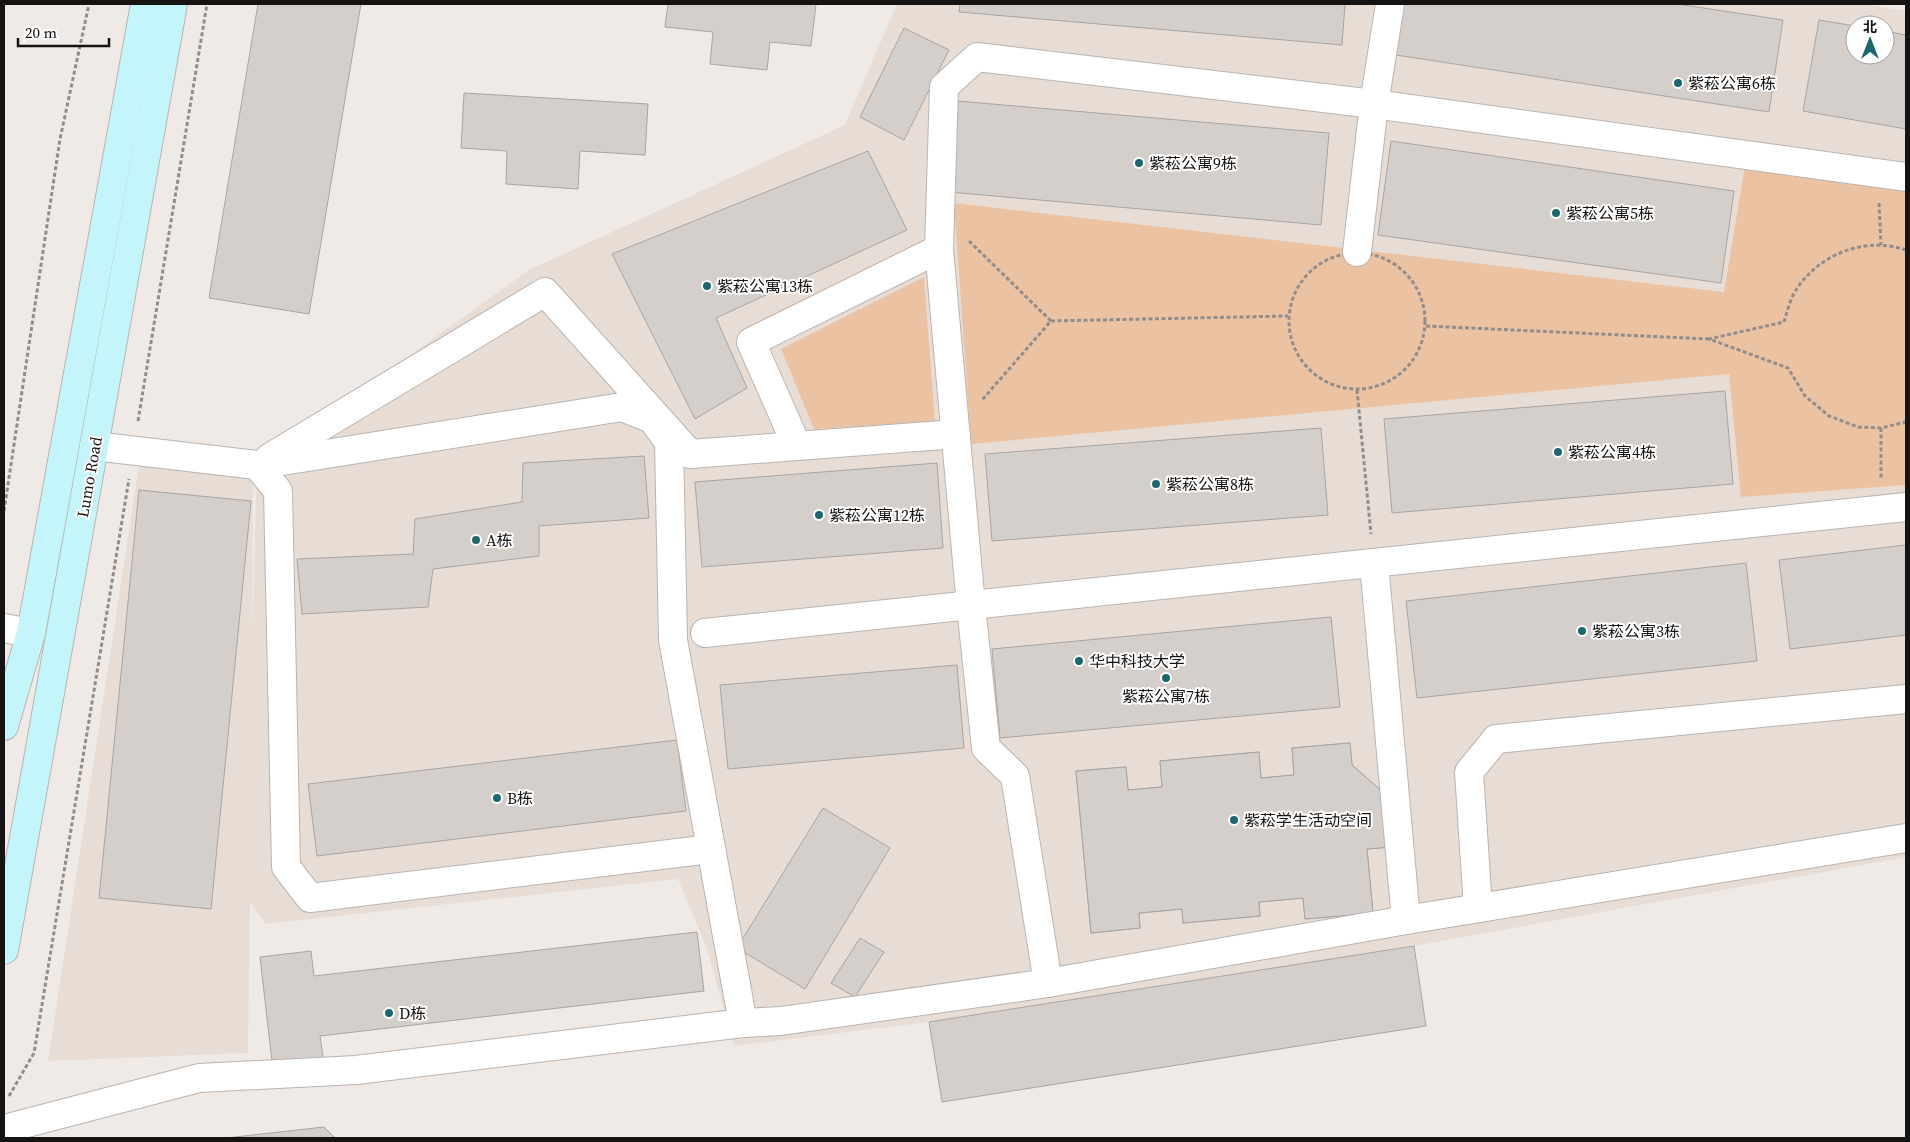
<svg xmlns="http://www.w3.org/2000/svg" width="1910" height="1142" viewBox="0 0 1910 1142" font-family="'Source Serif 4','Noto Sans SC',serif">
	<rect width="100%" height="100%" fill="#f0eae6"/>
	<path fill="#e8ddd4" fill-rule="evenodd" d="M897,4H1864L1906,11V857L1414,946L929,1022L734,1046L706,946L678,879L266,924L250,902L248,1053L48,1061L139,465L253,476L252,634L257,465L529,270L845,125ZM1855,25H1885V55H1855Z"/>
	<g fill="#ebc3a3">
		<path d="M1745,166L1906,191V485L1741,497L1729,374L971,444L954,203L1724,292Z"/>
		<path d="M924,277L935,422L814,429L781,349Z"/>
	</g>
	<g fill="#d5cfcc" stroke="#a9a4a1" fill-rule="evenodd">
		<path d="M258,4H361L309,314L209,298Z"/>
		<path d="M668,4H816L811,46L770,42L767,70L710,64L713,32L665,27Z"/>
		<path d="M960,4H1345L1342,45L959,12Z"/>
		<path d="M1403,4H1677L1783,20L1769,112L1396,55Z"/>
		<path d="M1819,20L1855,26V55H1885V31L1906,35V129L1803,111Z"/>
		<path d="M904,28L949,50L904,140L860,117Z"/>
		<path d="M464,93L648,104L645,155L580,151L578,189L506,184L507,151L461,148Z"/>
		<path d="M957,101L1329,133L1321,225L949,192Z"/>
		<path d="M1391,141L1734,191L1721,283L1378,235Z"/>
		<path d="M868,151L907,230L716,318L747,388L695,419L612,254Z"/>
		<path d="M1725,391L1733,484L1392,513L1384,419Z"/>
		<path d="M1321,428L1328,515L992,541L985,454Z"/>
		<path d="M644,456L649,518L539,526V556L433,569L428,607L302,614L297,559L413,554L415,519L522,502L523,463Z"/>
		<path d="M937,463L943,548L702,567L695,482Z"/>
		<path d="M139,490L251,501L211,909L99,898Z"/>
		<path d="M1906,545V635L1790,649L1779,560Z"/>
		<path d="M1746,563L1757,661L1417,698L1406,601Z"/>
		<path d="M1331,617L1340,707L1000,738L992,649Z"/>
		<path d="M957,665L964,748L728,769L720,685Z"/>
		<path d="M677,740L686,811L317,856L308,784Z"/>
		<path d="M1350,743L1352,765L1385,794L1390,847L1367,849L1373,913L1305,919L1303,898L1259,902L1260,916L1183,923L1182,909L1139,913L1140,928L1091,933L1076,771L1126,767L1128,790L1162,787L1160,761L1259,752L1261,778L1294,775L1292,748ZM1289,819L1292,856L1299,855L1301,875L1137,890L1132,834Z"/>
		<path d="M1350,743L1352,765L1385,794L1390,847L1367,849L1373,913L1305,919L1303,898L1259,902L1260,916L1183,923L1182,909L1139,913L1140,928L1091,933L1076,771L1126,767L1128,790L1162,787L1160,761L1259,752L1261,778L1294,775L1292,748Z"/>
		<path d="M823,808L890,848L805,989L737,948Z"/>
		<path d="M697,932L704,991L320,1036L324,1064L273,1070L260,957L311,951L314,976Z"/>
		<path d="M860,938L884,952L855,997L831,983Z"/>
		<path d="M1414,946L1426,1026L942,1102L929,1022Z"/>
		<path d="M324,1127L335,1138H226Z"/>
	</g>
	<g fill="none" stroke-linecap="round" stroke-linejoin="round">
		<defs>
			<g id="minor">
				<path d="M1357,252L1374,104L1390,4"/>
				<path d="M94,446L257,465L622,407L652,419L669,442L673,640L743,1023L781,1021L1048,983L1406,920L1906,838"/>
				<path d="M797,446L751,342L939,249"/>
				<path d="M269,458L545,292L690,454L956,434"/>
				<path d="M257,465L278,491L286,867L310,898L710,849"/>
				<path d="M1374,563L1406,920"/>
				<path d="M4,628L31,633"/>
				<path d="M705,633L1906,507"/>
				<path d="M1478,908L1469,772L1496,739L1906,699"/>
				<path d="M1048,983L1015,776L986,748L971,606L939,249L944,87L977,57L1374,104L1906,177"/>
				<path d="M4,1129L199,1078L356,1070L743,1023"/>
			</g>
			<g id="secondary">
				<path d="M4,726L31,633L145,4"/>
				<path d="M4,950L173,4"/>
			</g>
		</defs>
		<use href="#minor" stroke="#b9b4b1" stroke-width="30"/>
		<use href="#secondary" stroke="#b9b4b1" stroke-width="30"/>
		<g stroke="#928d8b" stroke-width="3" stroke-dasharray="4 2.5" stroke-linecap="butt">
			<path d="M1879,203L1881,245"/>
			<path d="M969,241L1051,321L982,400"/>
			<path d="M1906,250C1865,236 1819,254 1796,290C1790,299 1787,312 1784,322L1709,339L1788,368L1805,396L1829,416L1858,427L1881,428L1906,422"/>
			<circle cx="1357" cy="321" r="68"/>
			<path d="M1051,321L1288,316"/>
			<path d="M1426,326L1709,339"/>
			<path d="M1357,390L1371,534"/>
			<path d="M138,421L207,4"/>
			<path d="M1881,428V479"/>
			<path d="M4,511L60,139L89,4"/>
			<path d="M9,1096L34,1053L129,479"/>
		</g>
		<use href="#minor" stroke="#fff" stroke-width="28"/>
		<use href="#secondary" stroke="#c4f5fa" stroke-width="28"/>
	</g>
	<g fill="#1b686f" stroke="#fff" stroke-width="2">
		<circle cx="1678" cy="83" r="5"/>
		<circle cx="1139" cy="163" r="5"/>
		<circle cx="1556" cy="213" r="5"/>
		<circle cx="707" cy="286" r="5"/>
		<circle cx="1558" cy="452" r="5"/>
		<circle cx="1156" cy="484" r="5"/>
		<circle cx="819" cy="515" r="5"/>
		<circle cx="476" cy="540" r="5"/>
		<circle cx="1582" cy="631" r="5"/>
		<circle cx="1079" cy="661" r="5"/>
		<circle cx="1166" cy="678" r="5"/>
		<circle cx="497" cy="798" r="5"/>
		<circle cx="1234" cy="820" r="5"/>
		<circle cx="389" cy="1013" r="5"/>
	</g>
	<g text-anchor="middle" stroke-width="4" stroke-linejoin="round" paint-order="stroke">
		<g font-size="16" fill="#161413" stroke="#fff" text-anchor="start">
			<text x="1688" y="89">紫菘公寓6栋</text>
			<text x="1149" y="169">紫菘公寓9栋</text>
			<text x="1566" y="219">紫菘公寓5栋</text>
			<text x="717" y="292">紫菘公寓13栋</text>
			<text x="1568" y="458">紫菘公寓4栋</text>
			<text x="1166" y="490">紫菘公寓8栋</text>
			<text x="829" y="521">紫菘公寓12栋</text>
			<text x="486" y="546">A栋</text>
			<text x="1592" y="637">紫菘公寓3栋</text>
			<text x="1089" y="667">华中科技大学</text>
			<text x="1166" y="702" text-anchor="middle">紫菘公寓7栋</text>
			<text x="507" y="804">B栋</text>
			<text x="1244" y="826">紫菘学生活动空间</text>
			<text x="399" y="1019">D栋</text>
		</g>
		<g font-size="16" fill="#161413" stroke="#fff">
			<text transform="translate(89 477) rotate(-80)" y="6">Lumo Road</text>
		</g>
	</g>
	<rect width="1910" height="1142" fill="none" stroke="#161413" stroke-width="10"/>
	<g transform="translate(1870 40)"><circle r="24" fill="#ffffff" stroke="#a2a1a1"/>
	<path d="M0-4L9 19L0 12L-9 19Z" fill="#1b686f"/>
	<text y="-8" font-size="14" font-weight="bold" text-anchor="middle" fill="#161413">北</text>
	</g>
	<path d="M18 38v8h91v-8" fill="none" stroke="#161413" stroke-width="2.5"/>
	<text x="25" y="38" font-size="15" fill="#161413" stroke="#ffffff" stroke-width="4" paint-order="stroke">20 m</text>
</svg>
